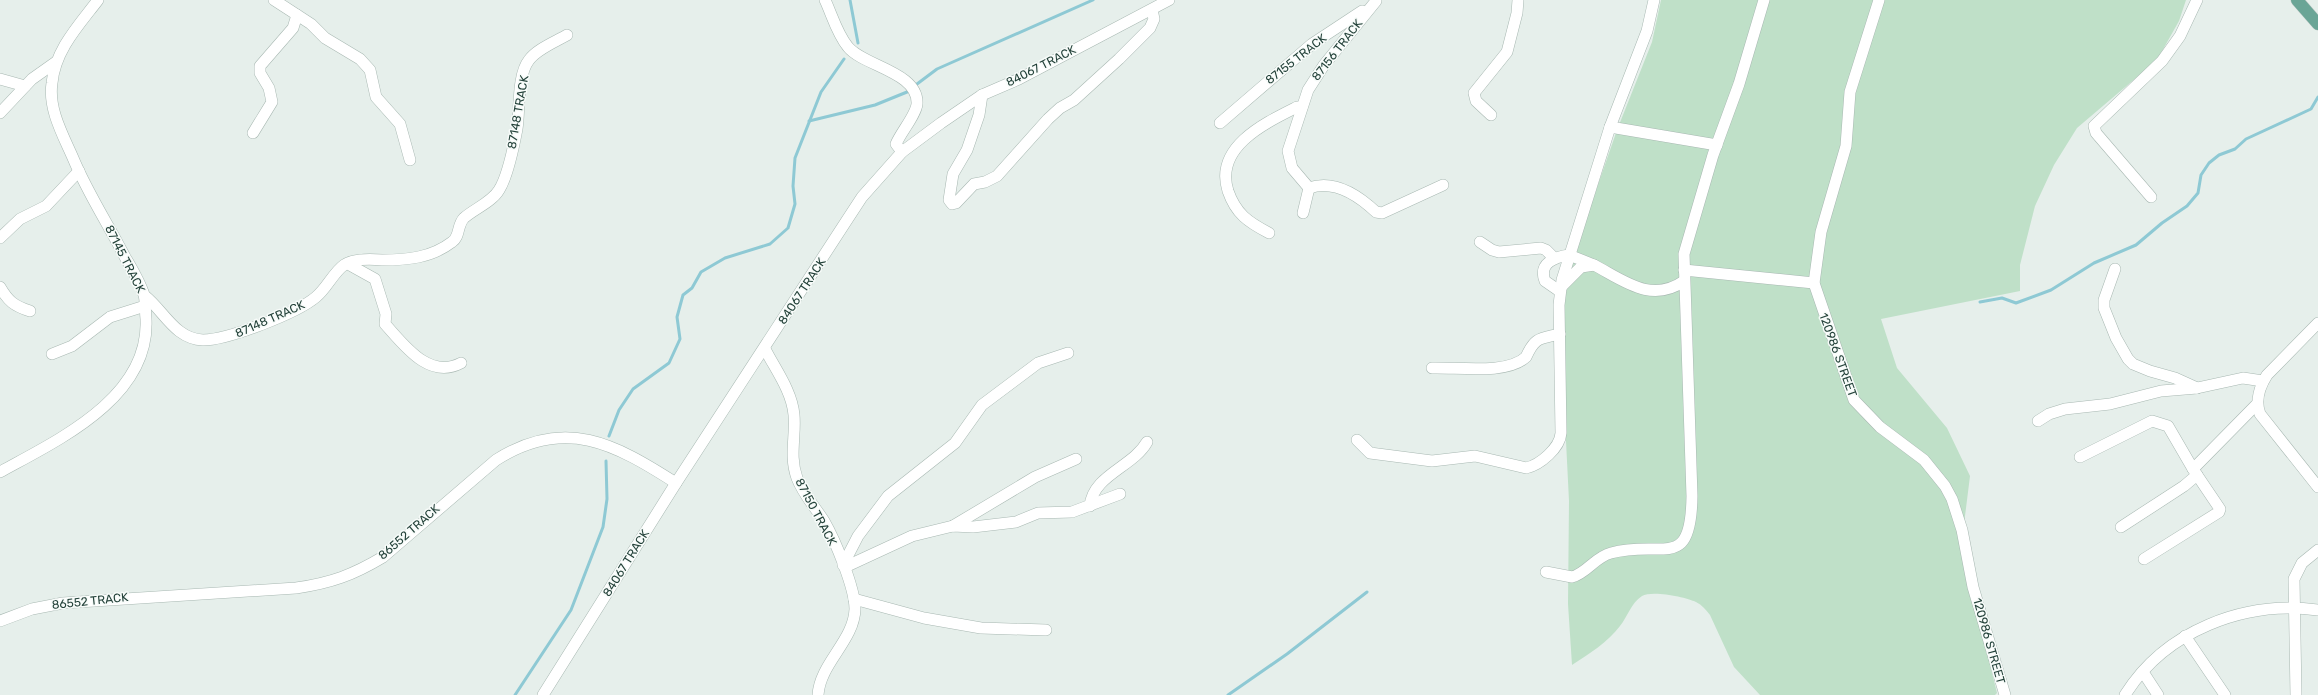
<svg xmlns="http://www.w3.org/2000/svg" width="2318" height="695" viewBox="0 0 2318 695" font-family="Rubik,sans-serif">
	<rect width="100%" height="100%" fill="#e6efeb"/>
	<path fill="#bfe0c8" d="M1661,0H2186L2179,21L2157,60L2077,128L2054,165L2035,206L2020,265V291L1881,319L1897,368L1947,428L1970,476L1961,548L1997,693L1995,695H1760L1734,667L1710,615C1706,610 1702,605 1696,602C1686,597 1652,590 1642,596C1631,603 1628,616 1620,626C1608,642 1589,654 1572,665L1568,604L1569,501L1565,421L1564,292L1566,277L1617,130L1652,42Z"/>
	<g fill="none" stroke-linecap="round" stroke-linejoin="round">
		<g stroke="#8ec9d4" stroke-width="3">
			<path d="M850,0L858,43"/>
			<path d="M917,84L937,69L1093,0"/>
			<path d="M809,121L875,105L907,92"/>
			<path d="M1980,302L2002,298L2016,303L2051,290L2094,263L2136,245L2162,223L2187,206L2198,193L2201,175L2209,163L2219,155L2235,149L2246,139L2311,109L2318,97"/>
			<path d="M609,436L619,410L633,389L669,363L680,339L677,317L683,295L692,288L701,272L725,258L770,244L788,228L795,204L793,186L795,158L821,92L844,59"/>
			<path d="M515,695L571,610L603,527L607,499L606,461"/>
			<path d="M1228,695L1287,654L1367,592"/>
		</g>
		<defs>
			<g id="minor">
				<path d="M274,0L311,24L325,38L360,59L370,70L376,97L400,124L410,160"/>
				<path d="M825,0C832,15 837,34 848,47C863,66 919,72 917,104C916,115 901,132 896,144L902,152"/>
				<path d="M1879,0L1850,92L1846,146L1821,232L1814,283L1854,400L1880,427L1924,460L1945,486L1952,499L1962,530L1973,587L2005,695"/>
				<path d="M0,79L25,86"/>
				<path d="M982,95L979,115L967,150L953,174L949,200L952,204L956,203L974,184L985,182L997,176L1048,119L1060,108L1074,100L1119,59L1150,28L1154,19L1152,10"/>
				<path d="M0,113L32,79L56,62"/>
				<path d="M1491,115L1476,101L1474,93L1507,52L1517,13L1518,0"/>
				<path d="M1220,123L1312,44L1362,11"/>
				<path d="M1610,127L1717,145"/>
				<path d="M253,133L272,102L269,88L260,73V66L293,28L297,15"/>
				<path d="M1309,188C1334,179 1358,195 1376,212L1382,213L1443,185"/>
				<path d="M2151,197L2096,133L2094,126L2162,61L2180,36L2197,0"/>
				<path d="M1303,213L1309,188L1292,168L1288,151L1308,90L1324,65L1376,1"/>
				<path d="M1269,233C1248,222 1236,214 1228,191C1214,147 1265,123 1297,107H1302"/>
				<path d="M0,238L20,219L46,206L79,171"/>
				<path d="M1480,242L1492,250L1499,252L1541,248L1546,250L1554,258"/>
				<path d="M1569,255L1594,265L1581,267L1558,290L1545,281C1538,263 1555,257 1569,255Z"/>
				<path d="M348,264L375,279L386,314L385,324C404,345 429,380 461,363"/>
				<path d="M1594,265C1623,280 1651,304 1684,281"/>
				<path d="M2115,269L2104,300V308L2116,338L2128,359L2133,364L2150,371L2175,378L2197,388L2243,378L2263,381"/>
				<path d="M1684,270L1814,283"/>
				<path d="M0,287C8,301 14,306 30,311"/>
				<path d="M145,296C164,311 175,339 203,340C228,340 297,313 316,297C327,288 333,273 344,265C354,258 371,259 382,260C407,260 431,258 452,242C460,237 457,225 464,218C474,209 492,202 499,190C508,176 514,145 517,129C520,110 517,75 529,60C537,49 555,42 567,35"/>
				<path d="M2318,323L2267,375C2260,386 2255,401 2260,414L2318,487"/>
				<path d="M765,349C775,369 792,391 794,415C796,436 789,456 797,478C803,494 815,507 824,521C835,540 855,588 855,609C854,641 820,663 818,695"/>
				<path d="M52,354L72,346L110,317L145,306"/>
				<path d="M1432,368C1457,367 1507,375 1526,357C1535,337 1539,339 1560,334"/>
				<path d="M2038,421L2049,414L2065,409L2110,404L2161,391L2197,388"/>
				<path d="M1357,440L1370,453L1432,461L1475,456L1526,468C1540,465 1560,448 1561,433L1559,305L1562,280L1610,127L1647,31L1654,0"/>
				<path d="M2080,457L2152,421L2168,426L2193,469L2220,509L2219,512L2144,559"/>
				<path d="M2193,469L2256,405"/>
				<path d="M0,472C58,440 150,398 146,319C145,311 146,302 144,295C140,282 132,269 125,257C108,224 87,192 73,158C63,135 48,109 52,83C55,50 79,25 98,0"/>
				<path d="M1090,506C1093,475 1133,467 1147,442"/>
				<path d="M953,526L1035,477L1076,459"/>
				<path d="M2121,527L2184,486L2197,475"/>
				<path d="M843,565L858,536L888,496L955,443L982,405L1038,363L1068,353"/>
				<path d="M845,567L912,536L953,526L973,527L1016,522L1038,513L1072,512L1120,494"/>
				<path d="M1546,572L1572,577C1587,573 1595,557 1611,553C1663,539 1691,573 1692,496L1684,254L1713,155L1739,84L1764,0"/>
				<path d="M854,599L924,618L981,628L1046,630"/>
				<path d="M0,621L32,609L63,603L296,588C331,583 353,575 383,557L496,460C565,416 615,444 676,483"/>
				<path d="M2185,636L2225,695"/>
				<path d="M2143,672L2158,695"/>
				<path d="M543,695L676,483L845,223L862,197L902,152L941,123L982,95L1019,79L1169,0"/>
				<path d="M2125,695C2165,631 2244,600 2318,610"/>
				<path d="M2296,695L2294,579L2302,563L2318,550"/>
			</g>
			<path id="major" d="M2297,0L2318,24"/>
		</defs>
		<use href="#minor" stroke="#a8b8b2" stroke-width="12"/>
		<use href="#major" stroke="#c2cac8" stroke-width="13"/>
		<use href="#minor" stroke="#fff" stroke-width="11"/>
		<use href="#major" stroke="#6aa596" stroke-width="12"/>
	</g>
	<g text-anchor="middle" stroke-width="3" stroke-linejoin="round" paint-order="stroke">
		<g font-size="12" fill="#24423a" stroke="#f7fbf9">
			<text transform="translate(1337 50) rotate(-52)" y="4">87156 TRACK</text>
			<text transform="translate(1296 59) rotate(-38)" y="4">87155 TRACK</text>
			<text transform="translate(1041 66) rotate(-27)" y="4">84067 TRACK</text>
			<text transform="translate(518 112) rotate(-80)" y="4">87148 TRACK</text>
			<text transform="translate(125 259) rotate(63)" y="4">87145 TRACK</text>
			<text transform="translate(802 291) rotate(-57)" y="4">84067 TRACK</text>
			<text transform="translate(270 319) rotate(-24)" y="4">87148 TRACK</text>
			<text transform="translate(1838 355) rotate(70)" y="4">120986 STREET</text>
			<text transform="translate(816 512) rotate(62)" y="4">87150 TRACK</text>
			<text transform="translate(409 532) rotate(-41)" y="4">86552 TRACK</text>
			<text transform="translate(626 563) rotate(-58)" y="4">84067 TRACK</text>
			<text transform="translate(90 601) rotate(-6)" y="4">86552 TRACK</text>
			<text transform="translate(1989 641) rotate(74)" y="4">120986 STREET</text>
		</g>
	</g>
</svg>
